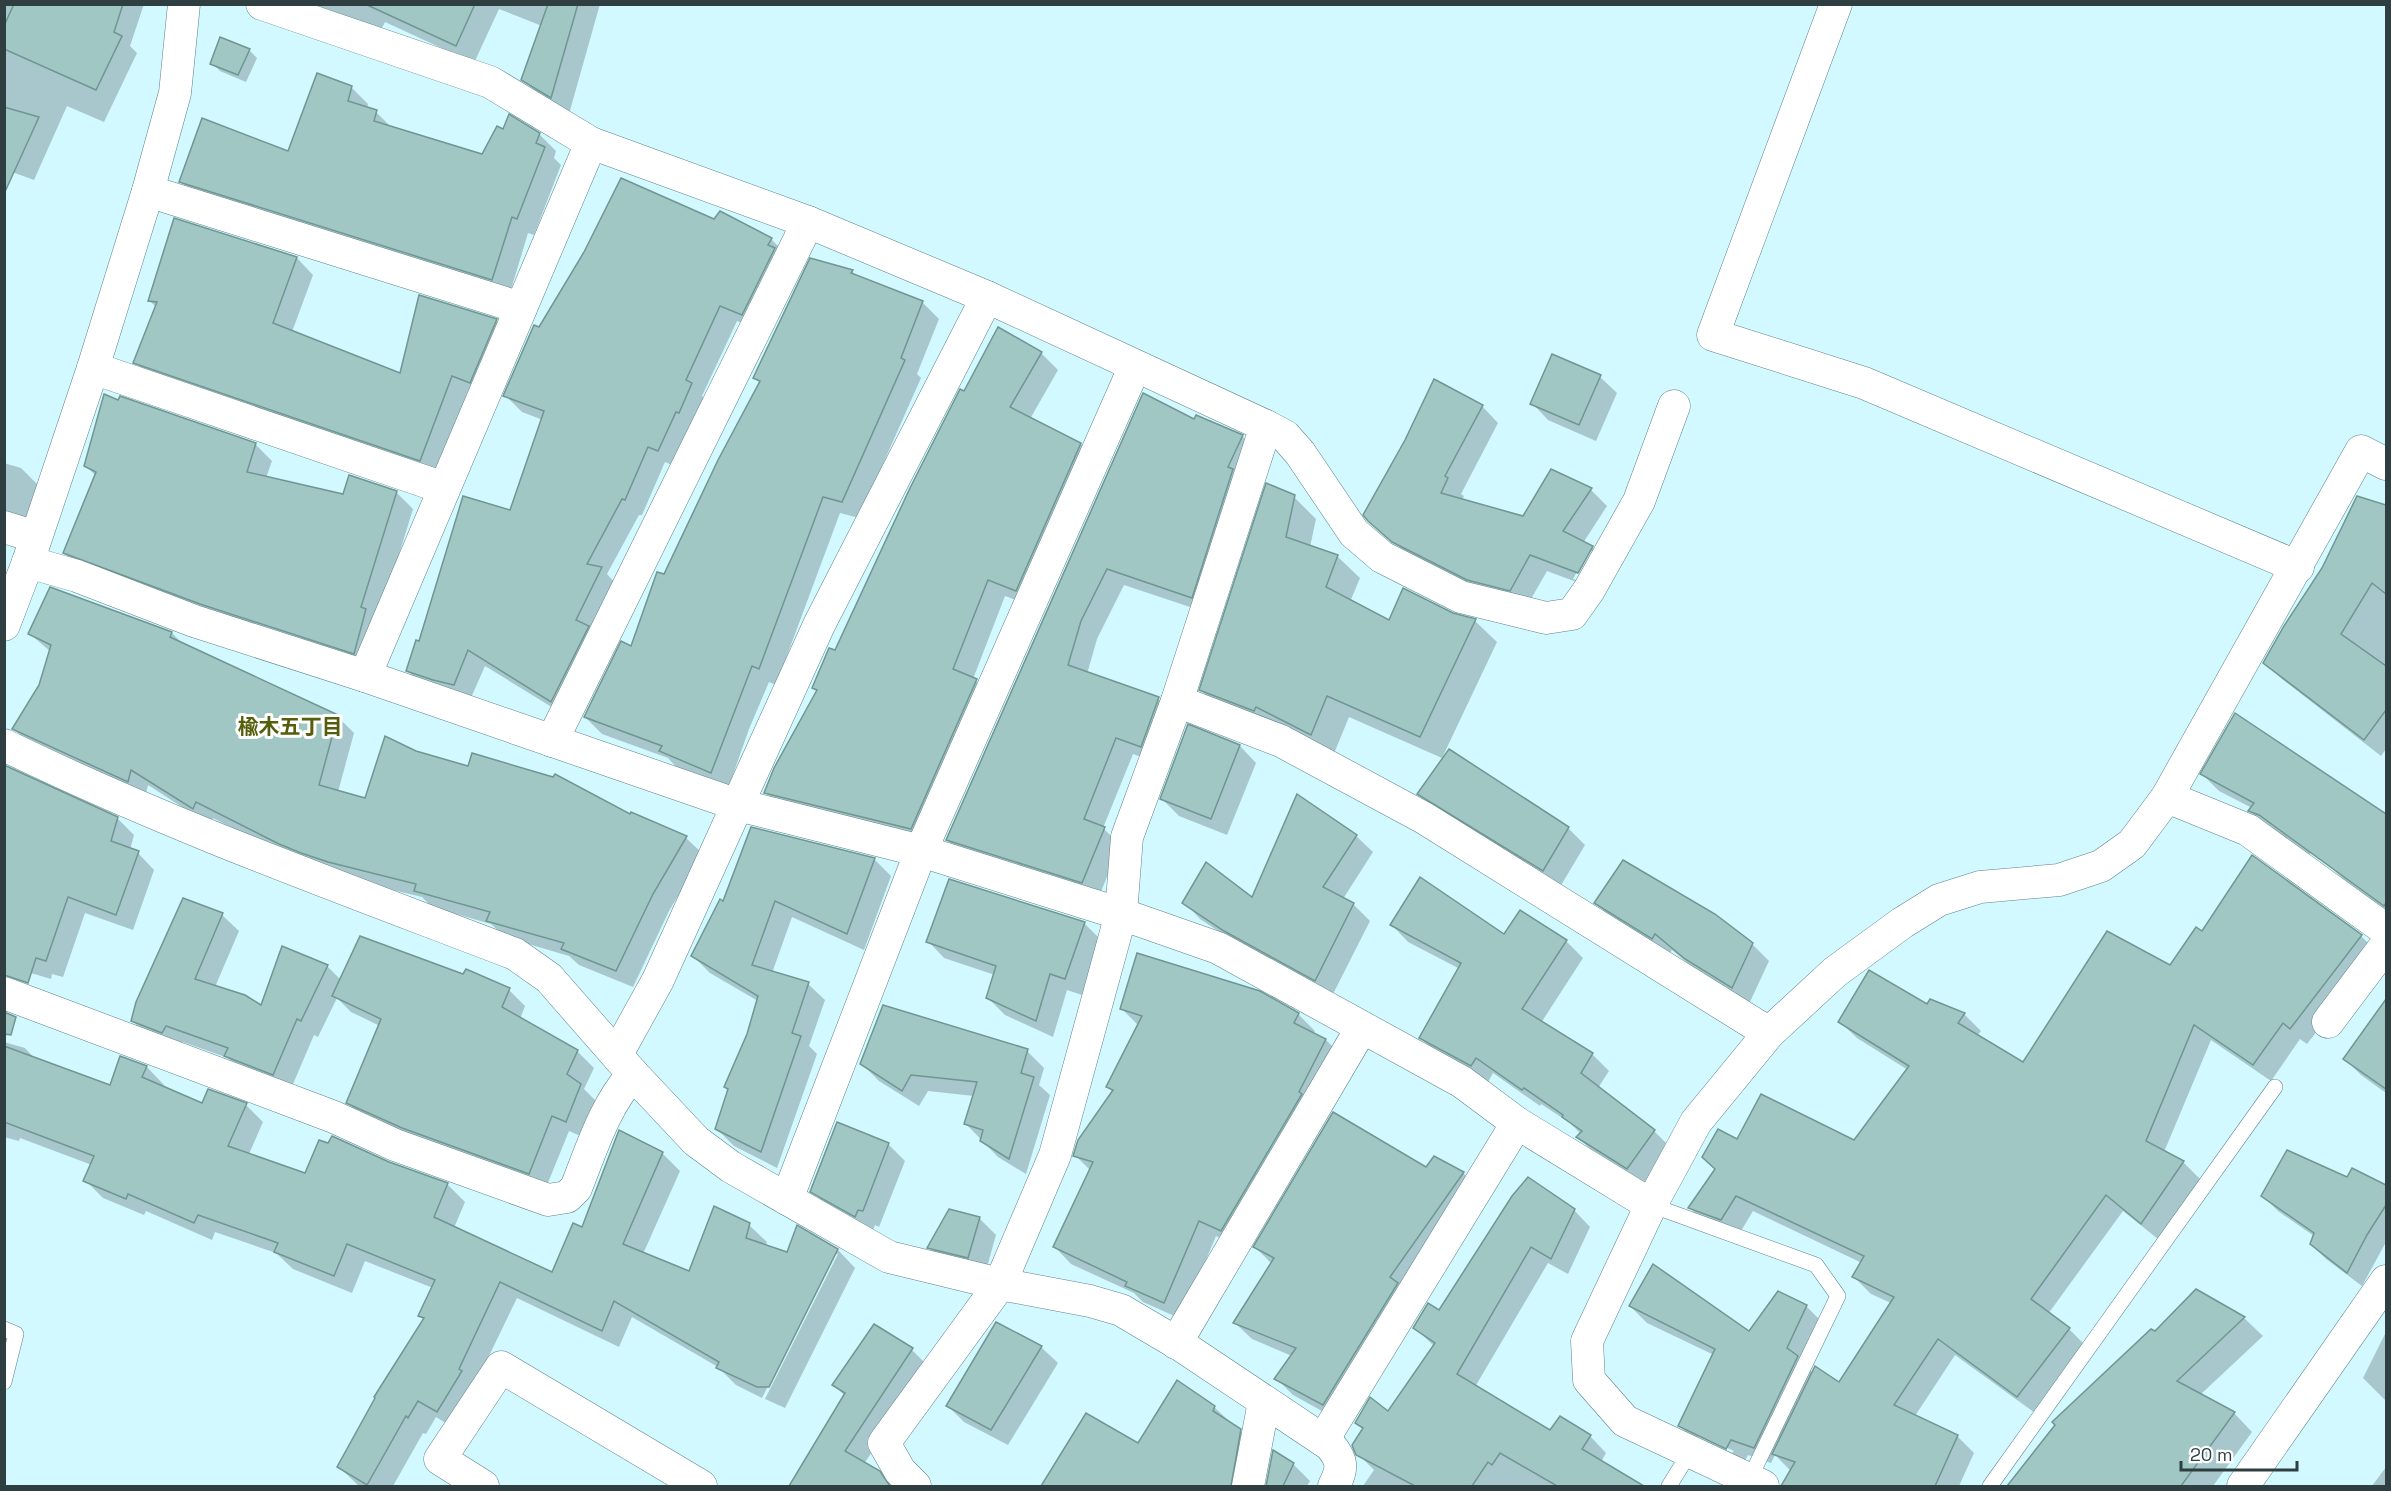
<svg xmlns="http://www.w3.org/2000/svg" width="2391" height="1491" viewBox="0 0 2391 1491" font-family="'Space Grotesk','Noto Sans JP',sans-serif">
	<rect width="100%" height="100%" fill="#d1f9ff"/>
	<g fill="#0003" fill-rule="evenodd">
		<path d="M4,4H144L130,46L137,53L104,122L67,106L34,180L4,169Z"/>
		<path d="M314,4H600L569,114L541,97L523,79L542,26L499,9L474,63L385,22L381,30Z"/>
		<path d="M249,50L257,58L246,82L220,71L212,63Z"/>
		<path d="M351,87L368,104L367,109L376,112L392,128L482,155L539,134L556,151L554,158L561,165L534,235L528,233L509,296L198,198L181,182L289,153Z"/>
		<path d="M714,221L771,239L787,255L759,330L737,321L702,396L707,401L674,466L665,462L642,515H639L607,574L617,585L568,717L485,666L470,700L424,687L408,671L420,643L511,512L543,420L522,412L505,395L540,328Z"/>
		<path d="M297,258L313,275L292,332L401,375L496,321L513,337L487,398L468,391L437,477L151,379L135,362L156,307L150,301Z"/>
		<path d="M852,271L857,277L922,302L939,319L917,374L921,378L859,518L840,513L776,685L769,682L749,729L728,789L677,768L668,758L602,734L585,717L632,648L664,576L760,383L755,378Z"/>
		<path d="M999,329L1041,353L1058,370L1030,419L1081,444L1097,461L1033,606L1005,596L973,679L993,697L928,844L783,809L766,793L818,691L814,688L836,652Z"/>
		<path d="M1600,377L1617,393L1596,441L1548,420L1532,403Z"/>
		<path d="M1143,395L1195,421L1242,436L1259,453L1208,613L1124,585L1097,639L1087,674L1158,699L1175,715L1158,763L1133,754L1103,828L1120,845L1098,899L964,856L947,840Z"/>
		<path d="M1482,406L1498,423L1461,494L1464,496L1462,500L1524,518L1591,490L1607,506L1583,543L1592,547L1609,564L1595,589L1547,571L1527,606L1485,596L1411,558L1382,531ZM1588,551H1592L1576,580L1573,579Z"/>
		<path d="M255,444L272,461L266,478L344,496L396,492L413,509L378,622L371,669L81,570L64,553L96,476L86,466Z"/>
		<path d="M4,463L21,468L38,485L23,526L4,523Z"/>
		<path d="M1294,497L1316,519L1310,547L1338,557L1360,578L1350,602L1389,622L1452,614L1475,621L1497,642L1442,758L1349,717L1333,756L1223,712L1201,690Z"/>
		<path d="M2358,498L2386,507V749L2381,756L2282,679L2265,662L2323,569Z"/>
		<path d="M50,589L172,633L183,644L337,716L354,733L338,792L366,800L416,752L630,816L686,838L703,854L669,911L633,987L579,965L569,956L505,937L491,924L432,907L422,897L347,879L297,861L213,818L210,825L148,785L145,798L31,745L14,729L41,686L51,652L30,634Z"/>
		<path d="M1188,726L1240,746L1256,763L1227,835L1179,816L1162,799Z"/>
		<path d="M2202,774L2351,798L2309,855L2267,827L2250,811L2252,808L2219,791Z"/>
		<path d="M1419,794L1568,828L1585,845L1560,887L1436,810Z"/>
		<path d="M2376,809L2386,816V910L2345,881L2329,865Z"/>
		<path d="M117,818L134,835L130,850L138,853L154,870L133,930L85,913L63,977L52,974L51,979L4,965Z"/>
		<path d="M752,829L874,859L891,876L864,950L792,917L772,973L808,984L825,1000L809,1046L817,1054L777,1168L734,1146L717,1129L758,1001L710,973L693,956L723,903Z"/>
		<path d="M1356,836L1373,852L1343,899L1353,904L1370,921L1332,996L1243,947L1200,919L1184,902L1253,899Z"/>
		<path d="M1596,902L1752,944L1769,961L1749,1004L1703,976L1672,950L1669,954L1612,919Z"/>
		<path d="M222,915L239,931L215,987L262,1007L327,966L341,980L464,976L509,990L525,1006L520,1019L577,1051L594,1068L584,1089L597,1102L583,1137L569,1131L545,1190L364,1119L347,1102L380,1026L351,1012L337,998L318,1037L314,1035L290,1091L242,1073L228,1058L183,1042L179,1049L149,1038L133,1021Z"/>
		<path d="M1084,923L1101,940L1082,995L1067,990L1053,1037L1005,1015L988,998L995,975L944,958L928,941Z"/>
		<path d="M1392,925L1566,941L1583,958L1541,1023L1592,1054L1609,1071L1598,1088L1654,1131L1671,1148L1644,1185L1595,1154L1578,1137L1581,1134L1570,1123L1541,1104L1540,1106L1493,1073L1488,1082L1437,1054L1420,1037L1460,969L1408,942Z"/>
		<path d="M2203,933L2361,936L2378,953L2307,1044L2300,1039L2271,1081L2211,1040L2164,1152L2183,1162L2200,1179L2158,1239L2123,1211L2048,1314L2069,1329L2086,1346L2035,1413L1955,1355L1915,1416L1957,1436L1974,1453L1959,1486H1789L1785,1483L1791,1471L1775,1455L1771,1463L1748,1455L1743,1464L1697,1443L1680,1426L1714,1355L1647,1323L1630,1306L1749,1333L1806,1306L1823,1323L1804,1364L1813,1373L1840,1384L1891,1303L1871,1294L1854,1277L1862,1263L1753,1211L1738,1236L1706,1224L1690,1208L1738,1141L1855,1142L1908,1070L1857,1038L1840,1022L1928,1007L1931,1000L1965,1015L1981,1031L1977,1036L2023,1064L2170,967ZM1698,1434L1734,1451L1732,1453L1698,1437Z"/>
		<path d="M1121,1008L1298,1014L1315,1031L1313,1034L1326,1040L1342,1056L1238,1247L1216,1236L1181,1319L1143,1302L1134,1293L1071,1264L1055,1247L1091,1171L1075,1155L1113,1092L1108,1087L1138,1025Z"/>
		<path d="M2378,1014L2386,1019V1093L2361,1075L2345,1059Z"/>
		<path d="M4,1042L25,1048L36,1060L110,1087L121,1058L147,1067L164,1085L163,1088L202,1105H246L263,1122L249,1154L306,1175L388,1163L447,1184L465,1202L454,1228L552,1274L583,1229L662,1153L680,1171L643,1254L690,1273L749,1225L767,1242L766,1246L788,1254L798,1228L838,1250L855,1268L785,1408L765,1399L838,1254H834L762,1398L736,1385L718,1367L632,1317L619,1347L517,1298L454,1428L436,1417L426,1434L423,1433L393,1486H359L339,1467L424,1320L420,1315L433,1288L365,1261L352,1293L293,1269L276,1253L215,1232L212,1240L146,1211L144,1215L103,1198L85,1180L92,1165L20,1138L19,1141L4,1137Z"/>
		<path d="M1027,1051L1044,1068L1039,1085L1050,1095L1026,1174L998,1157L966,1124L974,1096L928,1091L919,1106L879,1081L862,1064Z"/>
		<path d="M888,1144L905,1161L879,1227L875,1225L872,1232L829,1208L812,1191Z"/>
		<path d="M1434,1158L1463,1173L1480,1190L1340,1421L1293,1395L1276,1378L1292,1356L1252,1339L1235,1323L1272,1264L1255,1247L1427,1169Z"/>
		<path d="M2353,1170L2386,1187V1242L2362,1286L2326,1259L2311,1244L2314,1236L2278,1211L2263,1196L2348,1179Z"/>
		<path d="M1574,1210L1590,1227L1568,1274L1548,1263L1475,1387L1551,1432L1590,1436L1606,1453L1601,1462L1639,1486H1363L1374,1470L1358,1454L1364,1430L1356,1423L1388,1413L1435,1347L1415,1328L1439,1312Z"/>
		<path d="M979,1218L996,1235L985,1274L945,1264L929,1247Z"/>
		<path d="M2196,1291L2244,1318L2263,1336L2200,1395L2234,1413L2252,1432L2213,1486H2009L2057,1425L2155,1333Z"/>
		<path d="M2386,1332V1401L2363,1378Z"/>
		<path d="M1041,1347L1058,1363L1008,1445L964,1422L948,1406Z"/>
		<path d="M912,1350L928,1366L864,1464L874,1470L890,1486H790L845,1396L834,1385Z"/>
		<path d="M1214,1407L1257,1447L1249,1486H1043L1086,1415L1139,1445Z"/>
		<path d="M1274,1452L1293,1464L1310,1481L1307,1486H1268Z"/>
		<path d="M2386,1467V1486H2372Z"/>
	</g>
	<g fill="#a0c7c3" stroke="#709692" stroke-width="1.5">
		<path d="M14,4H123L114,32L122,36L96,90L4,49V26Z"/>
		<path d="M365,4H475L456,46Z"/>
		<path d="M548,4H578L551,98L521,80Z"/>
		<path d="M220,37L250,49L238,75L210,64Z"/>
		<path d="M317,73L352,86L348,101L377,110L374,121L482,154L497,126L503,129L509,114L540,133L536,143L545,147L517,219L512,217L492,280L179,182L202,118L288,151Z"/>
		<path d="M4,107L39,117L4,194Z"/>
		<path d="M621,178L714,219L720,211L772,238L768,245L775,248L742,315L720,306L686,380L692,383L679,413L676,412L658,451L648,447L625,500L622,499L587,564L602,567L576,620L589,626L551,702L468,650L454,685L433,680L406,671L416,640L419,641L463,496L510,510L544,411L503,396L534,325L539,327L584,252Z"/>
		<path d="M174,218L297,257L273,323L400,373L419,295L497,319L470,383L452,376L420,461L133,363L157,302L148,301Z"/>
		<path d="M810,258L853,270L851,273L923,301L901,358L905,360L842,502L823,497L759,669L752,666L711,773L659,751L662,746L584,717L621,641L631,646L657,572L664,574L718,460L760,381L753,378Z"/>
		<path d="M998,327L1042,352L1010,407L1081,443L1016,591L988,580L953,669L977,679L911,829L764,793L774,768L817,690L812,688L829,648L835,650L910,488L960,389L964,391Z"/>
		<path d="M1552,354L1601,375L1579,425L1530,404Z"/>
		<path d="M1434,379L1483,405L1445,476L1448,478L1441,493L1523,516L1551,469L1592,488L1563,531L1593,546L1578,573L1530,555L1510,591L1467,580L1392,542L1368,521L1363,515L1405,440Z"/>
		<path d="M1143,393L1194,419L1196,415L1243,435L1228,467L1233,469L1192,598L1107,569L1081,621L1068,665L1159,697L1141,747L1116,738L1084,819L1105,827L1082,883L946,840Z"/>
		<path d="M104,394L118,400L120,396L256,443L247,472L343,494L349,475L397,491L361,607L366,609L354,654L200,604L63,553L96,472L84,466Z"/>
		<path d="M1266,483L1295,495L1286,537L1338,555L1326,587L1389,620L1403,588L1453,613L1476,619L1420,737L1327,696L1311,735L1256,707L1254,711L1199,690Z"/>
		<path d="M2357,496L2386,505V594L2372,583L2341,634L2386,666V710L2364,740L2263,663L2284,626L2322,568Z"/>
		<path d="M50,587L172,632L170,637L338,715L319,785L365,798L385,736L416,751L468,766L472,753L553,777L555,774L630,814L631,812L687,836L653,894L616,971L561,949L564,943L486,921L490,912L414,891L416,884L328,862L301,853L279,844L196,802L193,809L131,770L128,782L12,729L39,685L51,645L28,634Z"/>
		<path d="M2235,713L2386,814V903L2384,906L2259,815L2248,811L2254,803L2200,774Z"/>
		<path d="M1188,724L1240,745L1211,819L1160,799Z"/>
		<path d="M1449,749L1569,827L1543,871L1417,794Z"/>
		<path d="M4,765L118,817L111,841L139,851L116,915L68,897L46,961L36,958L28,983L4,975Z"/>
		<path d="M1297,794L1357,835L1323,887L1354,903L1315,981L1224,931L1182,903L1206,862L1252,897Z"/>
		<path d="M751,827L875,858L847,934L775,901L752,965L809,982L792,1033L801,1036L761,1152L715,1129L728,1089L724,1087L747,1034L758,996L691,956L720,899L723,901Z"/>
		<path d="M2252,855L2362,935L2290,1029L2283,1023L2253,1065L2194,1025L2146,1141L2184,1161L2141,1224L2106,1195L2031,1299L2070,1328L2017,1397L1938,1339L1894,1405L1958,1435L1935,1486H1781L1795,1462L1772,1454L1815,1366L1839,1382L1894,1297L1852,1277L1864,1256L1736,1196L1721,1220L1688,1208L1715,1169L1702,1157L1718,1129L1737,1139L1761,1094L1854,1140L1909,1066L1838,1022L1869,970L1927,1004L1930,999L1965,1013L1958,1023L2023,1062L2107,931L2170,965L2196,927L2202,931Z"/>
		<path d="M1623,860L1715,914L1753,943L1732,988L1685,959L1655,934L1652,939L1594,903Z"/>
		<path d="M1420,877L1504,934L1520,910L1567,940L1522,1009L1593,1053L1581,1073L1655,1130L1627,1169L1576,1137L1582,1131L1562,1117L1563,1115L1524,1088L1522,1090L1476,1058L1471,1066L1419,1038L1461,963L1390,925Z"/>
		<path d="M949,879L1085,922L1065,979L1050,974L1036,1021L986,998L996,966L926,942Z"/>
		<path d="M183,898L223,913L195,979L245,995L261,1005L282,946L328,965L301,1021L297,1019L273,1075L224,1056L228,1048L166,1026L162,1033L131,1021L136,1002Z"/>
		<path d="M360,936L463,974L466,969L510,988L502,1007L578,1050L567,1074L581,1084L566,1122L552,1116L529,1174L402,1128L346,1103L381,1019L332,996Z"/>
		<path d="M1137,953L1260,991L1299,1013L1294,1023L1326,1039L1299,1092L1302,1094L1221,1231L1199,1221L1164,1303L1125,1286L1127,1282L1053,1247L1093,1162L1073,1156L1078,1140L1113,1090L1106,1087L1142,1016L1120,1009Z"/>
		<path d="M2386,999V1089L2343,1059Z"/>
		<path d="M883,1005L1028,1049L1021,1073L1034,1077L1009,1159L980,1141L983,1130L964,1124L977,1082L911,1075L902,1091L860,1064Z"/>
		<path d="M4,1012L16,1017L11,1035L4,1034Z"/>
		<path d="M4,1046L110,1085L120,1056L147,1066L142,1077L202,1103L208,1089L247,1103L228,1146L305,1173L319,1140L328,1143L332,1136L389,1162L448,1183L434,1217L552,1272L573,1223L582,1227L619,1130L663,1152L623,1244L689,1271L714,1206L750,1223L746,1238L787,1252L797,1225L838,1249L769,1387H757L716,1368L719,1362L614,1301L602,1331L500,1282L459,1369L462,1371L437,1412L418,1401L408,1418L406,1416L367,1485L337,1467L375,1398L374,1397L424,1318L418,1316L435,1280L347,1244L334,1276L274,1252L278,1243L198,1215L194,1223L128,1194L126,1199L83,1181L94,1156L4,1122Z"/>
		<path d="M1333,1112L1426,1167L1434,1156L1464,1172L1390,1277L1398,1283L1323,1405L1274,1379L1296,1348L1233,1323L1274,1258L1253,1247Z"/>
		<path d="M837,1122L889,1143L863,1211L858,1210L855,1217L810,1192Z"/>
		<path d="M2287,1150L2347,1177L2352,1168L2386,1185V1205L2367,1235L2347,1273L2310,1244L2314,1233L2261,1196Z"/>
		<path d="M1528,1177L1575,1209L1551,1259L1531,1247L1457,1374L1550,1430L1560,1416L1591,1435L1582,1449L1644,1486H1557L1500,1453L1492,1465L1488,1462L1472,1486H1415L1356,1455L1352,1445L1363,1428L1355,1423L1370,1397L1388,1411L1435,1343L1413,1328L1428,1303L1439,1310L1512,1196Z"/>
		<path d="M949,1209L980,1217L968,1258L927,1248Z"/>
		<path d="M1653,1264L1749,1331L1778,1291L1807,1305L1787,1348L1798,1356L1754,1448L1731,1440L1726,1449L1678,1426L1715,1349L1629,1306Z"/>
		<path d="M2196,1289L2245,1317L2177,1381L2235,1412L2181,1486H2007L2055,1425L2052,1422L2151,1329L2155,1331Z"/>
		<path d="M996,1322L1042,1346L991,1430L946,1406Z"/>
		<path d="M874,1324L913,1348L845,1451L880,1471L890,1486H789L845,1393L832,1385Z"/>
		<path d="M1177,1380L1215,1406L1213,1411L1241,1429L1231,1486H1041L1086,1413L1138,1443Z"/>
		<path d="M1273,1450L1294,1463L1283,1486H1266Z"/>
	</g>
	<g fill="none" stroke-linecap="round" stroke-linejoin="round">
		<defs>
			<g id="service">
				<path d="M1651,1205L1816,1265L1838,1296L1749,1480"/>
				<path d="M4,1329L16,1334L4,1382"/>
				<path d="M1669,1486L1690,1452"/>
				<path d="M1990,1486L2275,1087"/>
			</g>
			<g id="minor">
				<path d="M262,4L490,82L591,143L808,222L987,297L1266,426L1177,701L1127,837L1121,914L1055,1155L1000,1284L884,1443L900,1471L915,1486"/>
				<path d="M1836,4L1713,335L1864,383L2298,567"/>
				<path d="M148,191L521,308"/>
				<path d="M93,368L444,488"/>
				<path d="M1266,426L1285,436L1300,453L1354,533L1382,557L1461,597L1546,618L1572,614L1589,590L1639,501L1674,406"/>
				<path d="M4,527L36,537"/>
				<path d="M28,562L77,576L194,621L365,676L738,805L921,851L1121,914L1218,948L1462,1082L1517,1123L1651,1205"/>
				<path d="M4,625L28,562L93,368L148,191L175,93L184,4"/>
				<path d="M365,676L591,143"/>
				<path d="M1177,701L1281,741L1424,818L1769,1033L1835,972L1902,923L1939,900L1980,887L2059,880L2101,866L2132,844L2167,797L2361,451L2386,464"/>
				<path d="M552,741L808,222"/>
				<path d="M4,745C170,826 343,888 515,954L549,978L633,1074L696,1141L731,1167L889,1257L1000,1284L1090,1301L1121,1310L1182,1346L1330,1445C1343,1461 1343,1468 1334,1486"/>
				<path d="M2167,797L2248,830L2386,930"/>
				<path d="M4,993L334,1117L395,1145L548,1200L567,1197L576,1188C592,1148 604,1107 633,1074"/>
				<path d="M2328,1022L2386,945"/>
				<path d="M617,1054L658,980L819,625L987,297"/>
				<path d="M787,1199L921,851L1135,366"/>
				<path d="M1176,1343L1361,1029"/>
				<path d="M1323,1440L1517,1123"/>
				<path d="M483,1486L440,1459L501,1367L701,1486"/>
				<path d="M1248,1486L1264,1402"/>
				<path d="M1763,1486L1625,1421L1589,1380L1587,1341L1651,1205L1696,1122L1769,1033"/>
				<path d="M2243,1486L2386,1281"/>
			</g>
		</defs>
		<use href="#service" stroke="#5f8389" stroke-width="16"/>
		<use href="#minor" stroke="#5f8389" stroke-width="33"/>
		<use href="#service" stroke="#fff" stroke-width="15"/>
		<use href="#minor" stroke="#fff" stroke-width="32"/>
	</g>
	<g text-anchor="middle" stroke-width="6" stroke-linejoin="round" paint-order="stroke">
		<g font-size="21" font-weight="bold" fill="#555e0b" stroke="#fefefe">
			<text x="290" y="734">楡木五丁目</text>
		</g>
	</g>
	<rect width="2391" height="1491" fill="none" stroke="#2f3e41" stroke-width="12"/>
	<path d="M2181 1461v9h116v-9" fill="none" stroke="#2f3e41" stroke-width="3"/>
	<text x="2190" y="1461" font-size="18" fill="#2f3e41" stroke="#fefefe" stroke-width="4.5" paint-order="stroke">20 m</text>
</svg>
